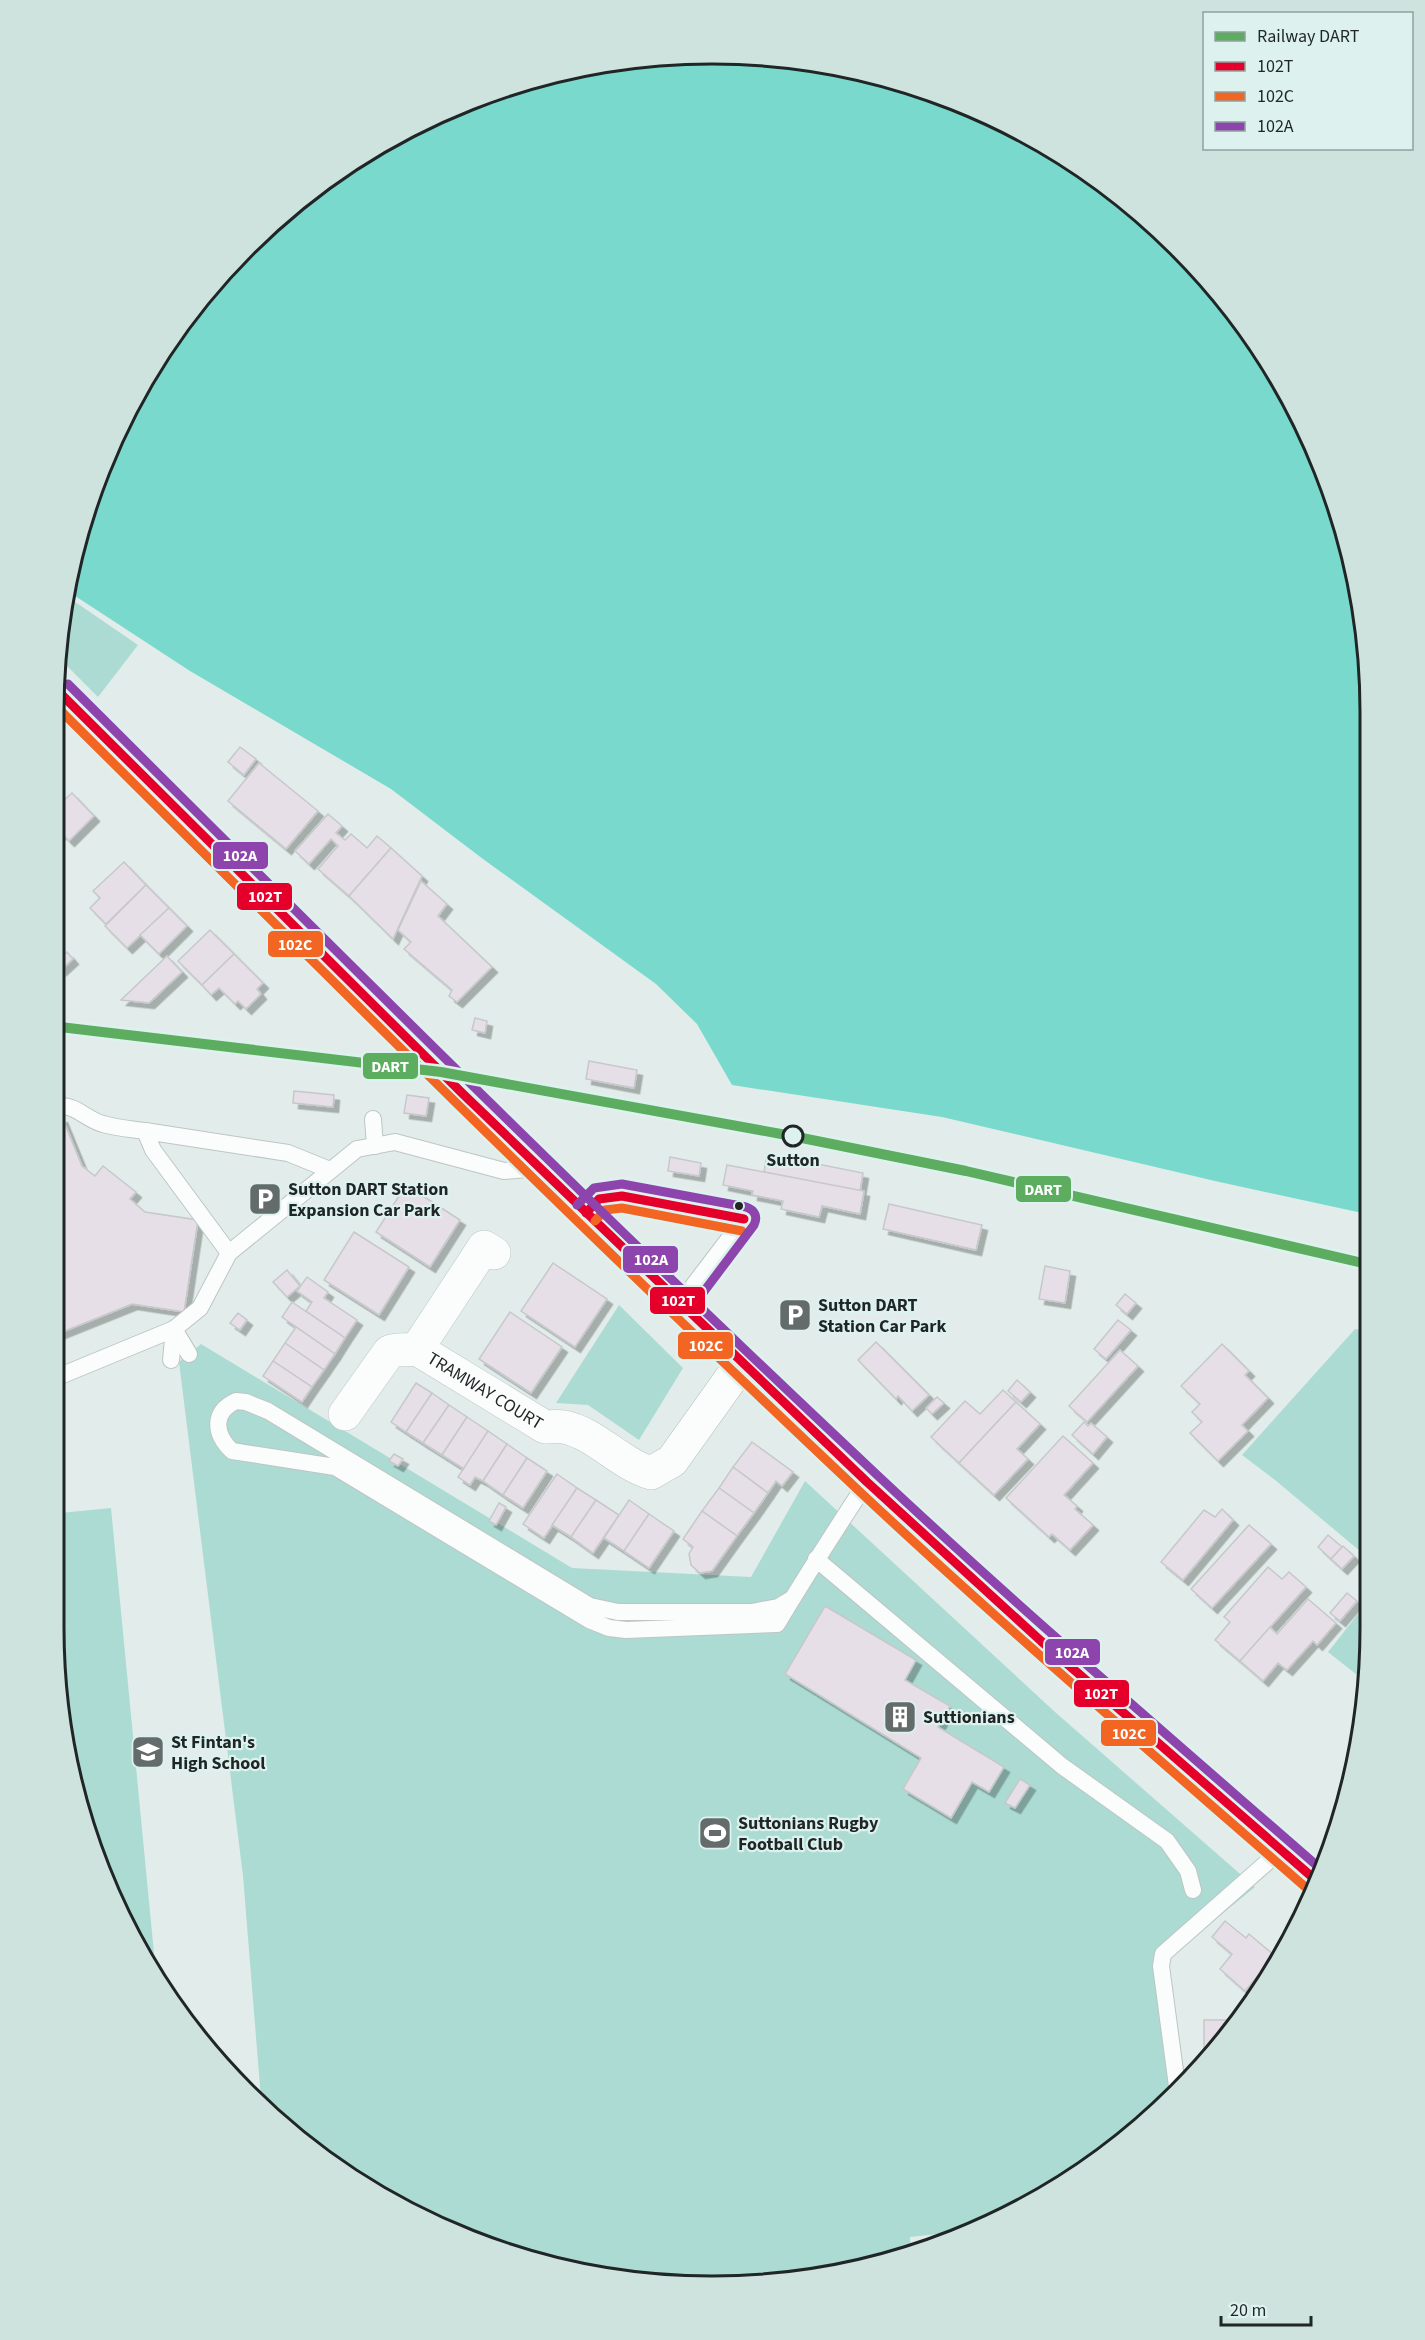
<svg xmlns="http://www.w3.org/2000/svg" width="1425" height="2340" viewBox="0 0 1425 2340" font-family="'Source Sans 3',sans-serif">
	<defs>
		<filter id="shadow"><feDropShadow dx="5.5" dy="5.5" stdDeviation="0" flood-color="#0004"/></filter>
	</defs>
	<rect width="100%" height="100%" fill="#e2edeb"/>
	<g fill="#acdbd3">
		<path d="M68,597L138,645L98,697L60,659V627Z"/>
		<path d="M619,1305L683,1368L639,1440L588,1405L556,1403Z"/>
		<path d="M1355,1329L1367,1331L1366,1556L1275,1480L1242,1455Z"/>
		<path d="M201,1344L572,1568L751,1577L805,1481L1055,1712L1255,1887L1168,1958L1185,2078L1113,2150L1004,2218L975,2230L910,2237L911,2254L799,2280L712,2286L626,2280L501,2251L421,2218L312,2150L261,2099L243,1876L179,1362Z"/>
		<path d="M111,1508L156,1974L122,1919L89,1839L60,1714V1513Z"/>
		<path d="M1366,1604V1682L1328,1652Z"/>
	</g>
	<path fill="#79d9cc" d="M755,55L883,76L1003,122L1113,190L1208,279L1283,384L1348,542L1370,669L1367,1214L1215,1181L942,1117L732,1085L697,1024L656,984L483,859L391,789L190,671L69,592L104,461L190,312L278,218L383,142L501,89L626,60Z"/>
	<g fill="#e6dfe7" stroke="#c6c8c9" stroke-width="1.5" filter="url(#shadow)">
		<path d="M240,747L256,759L244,775L228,762Z"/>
		<path d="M259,763L318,811L286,849L228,801Z"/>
		<path d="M72,793L94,816L69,841L61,833L60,834V804Z"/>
		<path d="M328,814L342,826L336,833L345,840L351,834L367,848L377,836L391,848L349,896L318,869L338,846L331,839L309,864L295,851Z"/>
		<path d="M391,848L422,876L393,939L349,896Z"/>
		<path d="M124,862L146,885L106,924L90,908L100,898L93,891Z"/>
		<path d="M421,881L447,904L438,916L492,967L457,1002L449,996L452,990L404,949L411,942L398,930Z"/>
		<path d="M146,885L169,908L127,948L105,926Z"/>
		<path d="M169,908L187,926L159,954L140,935Z"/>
		<path d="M210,930L234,954L202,985L178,961Z"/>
		<path d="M67,952L73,959L61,970L60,958Z"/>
		<path d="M234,954L263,983L257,989L261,994L246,1009L238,1001L235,1004L219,988L211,995L202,985Z"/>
		<path d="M167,956L182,972L149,1003L121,1000Z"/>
		<path d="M475,1018L487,1021L485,1033L472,1030Z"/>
		<path d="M589,1061L637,1070L634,1088L586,1079Z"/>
		<path d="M294,1091L334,1095L333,1107L293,1103Z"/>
		<path d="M407,1095L429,1098L426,1116L404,1113Z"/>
		<path d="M62,1117L82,1166L95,1176L103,1166L136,1192L130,1199L145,1212L198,1220L184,1312L132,1304L60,1333V1118Z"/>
		<path d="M767,1154L863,1173L860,1191L764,1172Z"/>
		<path d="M670,1157L701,1163L699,1176L668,1171Z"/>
		<path d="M727,1165L864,1191L860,1214L822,1206L819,1217L781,1209L783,1201L752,1195L753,1191L723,1185Z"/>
		<path d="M406,1185L460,1220L430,1267L376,1232Z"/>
		<path d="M889,1204L982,1225L976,1250L883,1229Z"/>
		<path d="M354,1232L409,1267L379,1315L324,1280Z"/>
		<path d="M553,1263L607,1299L575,1347L521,1311Z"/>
		<path d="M1045,1266L1070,1271L1065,1303L1039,1299Z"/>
		<path d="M287,1270L300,1286L287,1297L273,1282Z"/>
		<path d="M307,1277L328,1292L324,1298L357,1320L345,1338L306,1311L312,1302L297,1291Z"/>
		<path d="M1125,1294L1136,1303L1127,1314L1116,1305Z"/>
		<path d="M292,1302L345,1338L335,1354L282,1317Z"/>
		<path d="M510,1312L562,1347L531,1393L479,1359Z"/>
		<path d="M238,1313L247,1320L240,1330L230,1323Z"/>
		<path d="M1118,1320L1131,1330L1106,1359L1094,1349Z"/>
		<path d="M296,1327L335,1354L324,1370L285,1343Z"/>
		<path d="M876,1342L929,1395L912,1411L898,1396L896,1399L858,1360Z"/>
		<path d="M285,1343L324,1370L312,1387L273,1361Z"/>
		<path d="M1222,1344L1249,1371L1245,1375L1268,1398L1242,1425L1248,1431L1218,1461L1190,1433L1202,1422L1192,1412L1200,1404L1181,1386Z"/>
		<path d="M1120,1350L1138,1366L1087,1422L1069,1406Z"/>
		<path d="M273,1361L312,1387L302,1402L263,1376Z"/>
		<path d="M1017,1380L1030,1392L1021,1402L1008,1391Z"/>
		<path d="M416,1383L432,1393L406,1432L391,1422Z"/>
		<path d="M1003,1390L1016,1402L959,1463L931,1437L965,1401L980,1414Z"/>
		<path d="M432,1393L449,1405L423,1443L406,1432Z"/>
		<path d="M937,1397L944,1403L932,1414L926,1408Z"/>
		<path d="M1016,1402L1040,1424L1017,1449L1028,1459L994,1495L959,1463Z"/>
		<path d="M449,1405L467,1417L442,1455L423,1443Z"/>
		<path d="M467,1417L488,1431L464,1469L442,1455Z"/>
		<path d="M1084,1422L1088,1426L1091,1423L1107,1437L1093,1454L1072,1435Z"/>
		<path d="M488,1431L507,1444L483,1481L475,1477L470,1485L458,1477Z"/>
		<path d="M1063,1436L1093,1463L1064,1495L1077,1506L1075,1509L1093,1525L1070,1550L1052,1534L1049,1537L1006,1498Z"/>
		<path d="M752,1442L793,1472L782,1486L776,1481L768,1493L733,1467Z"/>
		<path d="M507,1444L527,1458L503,1495L483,1481Z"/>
		<path d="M394,1454L403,1459L398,1466L389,1461Z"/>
		<path d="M527,1458L547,1471L523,1508L503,1495Z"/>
		<path d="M733,1467L768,1493L754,1513L719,1488Z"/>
		<path d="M557,1474L577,1488L544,1538L523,1524Z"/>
		<path d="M577,1488L596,1500L571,1537L552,1525Z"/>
		<path d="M719,1488L754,1513L737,1536L702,1511Z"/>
		<path d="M596,1500L619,1515L593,1553L571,1537Z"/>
		<path d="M629,1500L649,1514L624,1551L604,1538Z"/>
		<path d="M499,1503L506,1507L496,1525L489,1521Z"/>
		<path d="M1222,1509L1233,1520L1183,1580L1161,1562L1204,1510L1215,1517Z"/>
		<path d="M702,1511L737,1536L712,1571L700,1573L691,1565L689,1554L693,1547L683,1539Z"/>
		<path d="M649,1514L674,1531L649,1568L624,1551Z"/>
		<path d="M1249,1525L1271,1544L1212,1608L1191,1589Z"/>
		<path d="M1328,1535L1342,1547L1331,1559L1318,1547Z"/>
		<path d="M1343,1546L1354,1556L1342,1569L1331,1559Z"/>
		<path d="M1268,1567L1282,1579L1289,1572L1306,1587L1240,1661L1215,1640L1230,1622L1224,1617Z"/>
		<path d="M1347,1593L1357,1601L1340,1621L1330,1613Z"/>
		<path d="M1308,1599L1336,1623L1317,1645L1313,1641L1287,1670L1278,1663L1263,1681L1240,1661L1270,1627L1277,1634Z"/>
		<path d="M825,1606L916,1660L905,1680L950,1706L938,1727L1004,1767L989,1792L972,1782L951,1818L903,1789L921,1758L785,1674Z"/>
		<path d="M1020,1779L1030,1785L1015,1808L1005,1803Z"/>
		<path d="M1225,1921L1246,1938L1249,1934L1275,1956L1245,1991L1220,1969L1232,1954L1212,1937Z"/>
		<path d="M1254,1989L1257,1991L1244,2013L1238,2008Z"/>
		<path d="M1204,2020H1229V2035L1204,2060Z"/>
	</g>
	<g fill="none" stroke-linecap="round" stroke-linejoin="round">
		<defs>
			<g id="service">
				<path d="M60,1106C76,1105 87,1120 103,1124C116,1128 131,1129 145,1131"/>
				<path d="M373,1119L375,1146"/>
				<path d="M330,1170L288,1153L145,1131L153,1150L229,1253L357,1149L395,1142L504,1171L540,1168"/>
				<path d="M586,1213L599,1199L622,1196L744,1219L680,1303"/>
				<path d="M174,1329L189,1354"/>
				<path d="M171,1360L174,1329"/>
				<path d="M60,1376L174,1329L200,1308L229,1253"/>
				<path d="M816,1559L1062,1766L1167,1841L1188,1871L1193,1890"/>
				<path d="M793,1598L778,1607L752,1612H618L590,1606L268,1411L246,1402L236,1401C212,1412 214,1434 232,1451L335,1467L589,1620L609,1628L626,1630L777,1624C806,1576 836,1529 867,1482"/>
				<path d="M1177,2086L1161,1966L1163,1954L1281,1850"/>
			</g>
			<g id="minor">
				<path id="s1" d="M417,1349L545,1427C551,1427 558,1426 564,1427C595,1433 620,1464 651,1473L672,1461L742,1363"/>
				<path d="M345,1414L389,1352C398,1348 407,1351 417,1349L484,1247L494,1253"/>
			</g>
			<path id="secondary" d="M60,693L462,1093L867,1482L1041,1641L1319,1883"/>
		</defs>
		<use href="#service" stroke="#bdc6c4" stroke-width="18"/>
		<use href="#minor" stroke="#bdc6c4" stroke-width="34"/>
		<use href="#secondary" stroke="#bdc6c4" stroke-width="34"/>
		<use href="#service" stroke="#fbfcfc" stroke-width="16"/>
		<use href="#minor" stroke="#fbfcfc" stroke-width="33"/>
		<use href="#secondary" stroke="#fbfcfc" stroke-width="33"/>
		<defs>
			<g id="bus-1">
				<path d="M60,693L462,1093L867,1482L1041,1641L1319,1883"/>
				<path d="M586,1213L599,1199L622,1196L744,1219"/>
			</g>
			<g id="bus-2">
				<path d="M60,710C323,972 587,1235 858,1490C1005,1628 1159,1759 1311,1892"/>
				<path d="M595,1221L605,1210L622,1208L742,1231"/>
			</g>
			<g id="bus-3">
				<path d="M68,684C335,950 601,1216 875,1473C1021,1610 1173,1740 1323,1871"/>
				<path d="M577,1205L594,1188L622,1184L746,1207C755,1210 758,1217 754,1225L690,1310"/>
			</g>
		</defs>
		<use href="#bus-1" stroke="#ddf2ee" stroke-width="14"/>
		<use href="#bus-2" stroke="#ddf2ee" stroke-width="14"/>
		<use href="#bus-3" stroke="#ddf2ee" stroke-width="14"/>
		<use href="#bus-1" stroke="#e4002b" stroke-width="9"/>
		<use href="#bus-2" stroke="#f26522" stroke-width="9"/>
		<use href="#bus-3" stroke="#8e44ad" stroke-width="9"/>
		<defs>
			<path id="rail-1" d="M60,1027L441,1072L792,1136L966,1171L1367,1264"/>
		</defs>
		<use href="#rail-1" stroke="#ddf2ee" stroke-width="15"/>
		<use href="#rail-1" stroke="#5dad60" stroke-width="10"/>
	</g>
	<defs>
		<symbol id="parking-square" viewBox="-11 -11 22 22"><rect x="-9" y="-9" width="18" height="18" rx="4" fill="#636c6a" stroke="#ddf2ee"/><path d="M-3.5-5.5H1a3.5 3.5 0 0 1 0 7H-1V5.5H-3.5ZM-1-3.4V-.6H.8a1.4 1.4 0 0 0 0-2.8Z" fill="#fff"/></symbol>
		<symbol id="building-square" viewBox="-11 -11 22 22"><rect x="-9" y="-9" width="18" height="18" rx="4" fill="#636c6a" stroke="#ddf2ee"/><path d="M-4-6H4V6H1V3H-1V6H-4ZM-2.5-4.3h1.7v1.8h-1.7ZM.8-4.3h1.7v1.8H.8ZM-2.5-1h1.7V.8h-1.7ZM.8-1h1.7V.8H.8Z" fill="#fff"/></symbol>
		<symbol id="school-square" viewBox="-11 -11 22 22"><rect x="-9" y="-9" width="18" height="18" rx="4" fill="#636c6a" stroke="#ddf2ee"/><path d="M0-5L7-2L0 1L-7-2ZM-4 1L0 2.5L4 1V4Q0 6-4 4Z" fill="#fff"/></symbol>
		<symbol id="stadium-square" viewBox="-11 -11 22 22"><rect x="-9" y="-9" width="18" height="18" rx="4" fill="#636c6a" stroke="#ddf2ee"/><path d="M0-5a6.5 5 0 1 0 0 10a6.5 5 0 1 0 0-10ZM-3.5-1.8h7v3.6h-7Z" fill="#fff"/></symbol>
	</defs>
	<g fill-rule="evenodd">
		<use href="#parking-square" x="246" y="1180" width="38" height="38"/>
		<use href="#parking-square" x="776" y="1296" width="38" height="38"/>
		<use href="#building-square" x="881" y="1698" width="38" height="38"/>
		<use href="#school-square" x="129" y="1733" width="38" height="38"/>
		<use href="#stadium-square" x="696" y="1814" width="38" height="38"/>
	</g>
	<circle fill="#ddf2ee" stroke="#1f2625" stroke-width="3" cx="793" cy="1136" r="10"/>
	<circle fill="#1f2625" stroke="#ddf2ee" stroke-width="2" cx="739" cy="1206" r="5"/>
	<g text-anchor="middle" stroke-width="4.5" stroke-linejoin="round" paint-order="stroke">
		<g font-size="18" font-weight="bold" fill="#1f2625" stroke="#ddf2ee">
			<text x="793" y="1166">Sutton</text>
		</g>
		<g font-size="18" font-weight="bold" fill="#1f2625" stroke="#ddf2ee" text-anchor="start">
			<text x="288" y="1195">Sutton DART Station<tspan x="288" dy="21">Expansion Car Park</tspan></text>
			<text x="818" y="1311">Sutton DART<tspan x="818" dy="21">Station Car Park</tspan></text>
			<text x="923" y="1723">Suttionians</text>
			<text x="171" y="1748">St Fintan's<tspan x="171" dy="21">High School</tspan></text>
			<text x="738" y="1829">Suttonians Rugby<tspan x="738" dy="21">Football Club</tspan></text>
		</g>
		<g font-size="18" fill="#1f2625" stroke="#ddf2ee">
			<text dy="6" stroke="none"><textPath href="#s1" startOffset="80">TRAMWAY COURT</textPath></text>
		</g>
	</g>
	<path d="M0 0H1425V2340H0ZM712 64H712A648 648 0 0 1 1360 712V1628A648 648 0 0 1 712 2276H712A648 648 0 0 1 64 1628V712A648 648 0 0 1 712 64Z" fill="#cee2de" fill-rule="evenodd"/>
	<path fill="none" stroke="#1f2625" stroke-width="3" d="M712 64H712A648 648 0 0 1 1360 712V1628A648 648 0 0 1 712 2276H712A648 648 0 0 1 64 1628V712A648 648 0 0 1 712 64Z"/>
	<g stroke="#ddf2ee" stroke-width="2">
		<rect x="212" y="841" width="57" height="29" rx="6" fill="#8e44ad"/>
		<rect x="236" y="882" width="57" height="29" rx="6" fill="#e4002b"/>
		<rect x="267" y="930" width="57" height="28" rx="6" fill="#f26522"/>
		<rect x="362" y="1052" width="57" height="28" rx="6" fill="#5dad60"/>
		<rect x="1015" y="1175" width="57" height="28" rx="6" fill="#5dad60"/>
		<rect x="622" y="1245" width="57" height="29" rx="6" fill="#8e44ad"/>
		<rect x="649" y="1286" width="57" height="29" rx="6" fill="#e4002b"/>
		<rect x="677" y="1331" width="57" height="29" rx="6" fill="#f26522"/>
		<rect x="1044" y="1638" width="57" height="28" rx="6" fill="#8e44ad"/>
		<rect x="1073" y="1679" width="57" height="29" rx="6" fill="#e4002b"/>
		<rect x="1100" y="1719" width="57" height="28" rx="6" fill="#f26522"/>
	</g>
	<g font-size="16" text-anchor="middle" font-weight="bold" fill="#fff">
		<text x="240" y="861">102A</text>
		<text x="265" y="902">102T</text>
		<text x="295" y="950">102C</text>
		<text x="390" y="1072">DART</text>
		<text x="1043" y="1195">DART</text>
		<text x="651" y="1265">102A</text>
		<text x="678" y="1306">102T</text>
		<text x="706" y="1351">102C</text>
		<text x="1072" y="1658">102A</text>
		<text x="1101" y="1699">102T</text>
		<text x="1129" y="1739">102C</text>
	</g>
	<rect x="1203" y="12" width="210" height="138" fill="#ddf2ee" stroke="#91a09e" stroke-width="1.5"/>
	<rect x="1215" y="32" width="30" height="9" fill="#5dad60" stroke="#91a09e" stroke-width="1.5"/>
	<text x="1257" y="42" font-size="18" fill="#1f2625">Railway DART</text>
	<rect x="1215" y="62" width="30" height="9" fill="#e4002b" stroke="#91a09e" stroke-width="1.5"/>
	<text x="1257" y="72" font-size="18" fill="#1f2625">102T</text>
	<rect x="1215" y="92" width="30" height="9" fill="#f26522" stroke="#91a09e" stroke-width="1.5"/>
	<text x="1257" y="102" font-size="18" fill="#1f2625">102C</text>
	<rect x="1215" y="122" width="30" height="9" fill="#8e44ad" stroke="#91a09e" stroke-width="1.5"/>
	<text x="1257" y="132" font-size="18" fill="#1f2625">102A</text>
	<path d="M1221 2316v9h90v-9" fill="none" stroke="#1f2625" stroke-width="3"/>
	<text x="1230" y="2316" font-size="18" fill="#1f2625" stroke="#ddf2ee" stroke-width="4.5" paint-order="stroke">20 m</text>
</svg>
